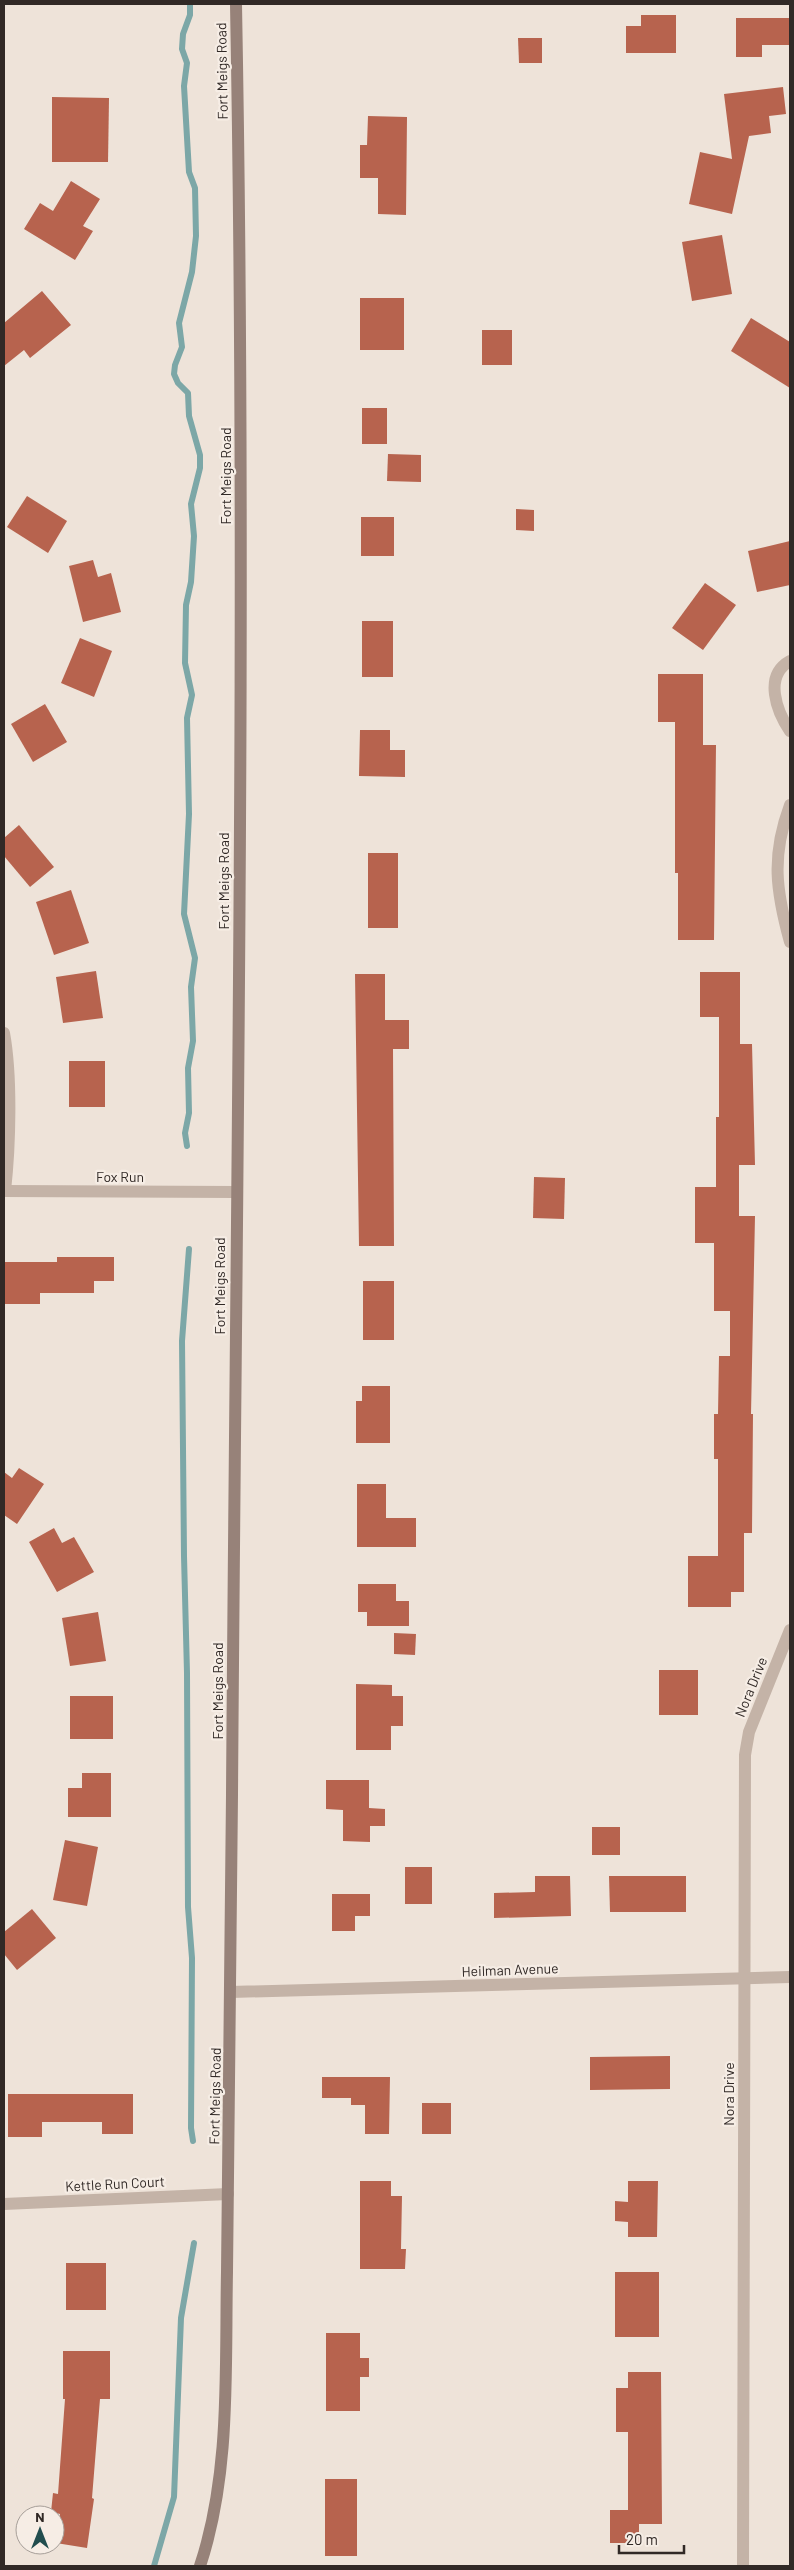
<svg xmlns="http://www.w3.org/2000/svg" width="794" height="2570" viewBox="0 0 794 2570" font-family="Barlow,sans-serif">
	<rect width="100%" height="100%" fill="#eee3d9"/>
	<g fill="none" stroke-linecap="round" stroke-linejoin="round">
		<g stroke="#7ca7a7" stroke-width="6">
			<path d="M187,1146L185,1133L189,1113L188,1068L193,1041L191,987L195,958L184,914L189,814L187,718L192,695L185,663L186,605L191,582L194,536L191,504L200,468V455L189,416L188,393L178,383L174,374L175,365L182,347L179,323L192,272L196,236L195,188L189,172L184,86L187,63L182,49L183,34L190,15V4"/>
			<path d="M189,1249L182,1341L184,1556L187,1673L188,1907L192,1958L191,2128L193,2141"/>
			<path d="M154,2566L174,2497L181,2318L194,2243"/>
		</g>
	</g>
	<g fill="#b7634e">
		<path d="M641,15H676V53H626V26H641Z"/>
		<path d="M736,18H790V45H762V57H736Z"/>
		<path d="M518,38H542V63H519Z"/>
		<path d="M783,87L786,114L769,116L771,133L749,136L732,214L689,204L700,152L732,159L724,94Z"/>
		<path d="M52,97L109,98L108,162H52Z"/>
		<path d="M368,116L407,117L406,215L378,214V178H360V145H367Z"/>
		<path d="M71,181L100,199L83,226L93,231L75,260L24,229L40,203L53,211Z"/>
		<path d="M722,235L732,294L692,301L682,242Z"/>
		<path d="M42,291L71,325L30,358L24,350L4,366V323Z"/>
		<rect x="360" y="298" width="44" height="52"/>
		<path d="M751,318L790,342V388L731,351Z"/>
		<rect x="482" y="330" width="30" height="35"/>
		<rect x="362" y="408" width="25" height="36"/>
		<path d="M388,454L421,455V482L387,481Z"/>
		<path d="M27,496L67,521L48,553L7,527Z"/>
		<path d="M516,509L534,510V531L516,530Z"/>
		<rect x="361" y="517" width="33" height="39"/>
		<path d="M790,541V585L757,592L748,551Z"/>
		<path d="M93,560L98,577L111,573L121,612L83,622L69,566Z"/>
		<path d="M705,583L736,605L703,650L672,628Z"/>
		<rect x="362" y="621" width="31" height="56"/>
		<path d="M80,638L112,651L94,697L61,683Z"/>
		<path d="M658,674H703V745H716L714,940H678V873H675V722H658Z"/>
		<path d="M45,704L67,742L33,762L11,724Z"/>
		<path d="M360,730H390V750H405V777L359,776Z"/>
		<path d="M19,825L54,867L30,887L4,856V838Z"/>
		<rect x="368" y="853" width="30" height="75"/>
		<path d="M71,890L89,943L54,955L36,902Z"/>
		<path d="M96,971L103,1018L63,1023L56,977Z"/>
		<path d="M700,972H740V1044H752L755,1165H739V1216H755L751,1414H753L752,1533H744V1592H731V1607H688V1556H718V1459H714V1414H718L719,1356H730V1311H714V1243H695V1187H716V1117H719V1017H700Z"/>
		<path d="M355,974H385V1020H409V1049H393L394,1246H359Z"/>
		<rect x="69" y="1061" width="36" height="46"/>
		<path d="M534,1177L565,1178L564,1219L533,1218Z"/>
		<path d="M57,1257H114V1281H94V1293H40V1304H4V1262H57Z"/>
		<rect x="363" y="1281" width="31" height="59"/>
		<path d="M362,1386H390V1443H356V1401H362Z"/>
		<path d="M19,1468L44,1484L17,1524L4,1515V1472L12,1478Z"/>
		<path d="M357,1484H386V1518H416V1547H357Z"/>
		<path d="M54,1528L62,1543L74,1537L94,1572L57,1592L29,1542Z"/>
		<path d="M358,1584H396V1601H409V1626H367V1612H358Z"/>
		<path d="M98,1612L106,1661L70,1666L62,1618Z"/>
		<path d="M394,1633L416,1634L415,1655L394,1654Z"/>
		<rect x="659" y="1670" width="39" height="45"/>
		<path d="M356,1684L392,1685V1696H403V1726H391V1750H356Z"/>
		<rect x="70" y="1696" width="43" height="43"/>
		<path d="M82,1773H111V1817H68V1788H82Z"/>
		<path d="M326,1780H369V1808L385,1809V1826H370V1842L343,1841V1810L326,1809Z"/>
		<rect x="592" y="1827" width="28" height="28"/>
		<path d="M65,1840L98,1847L87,1906L53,1900Z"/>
		<rect x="405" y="1867" width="27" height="37"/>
		<path d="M535,1876H570L571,1916L494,1918V1893L535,1892Z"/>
		<path d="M609,1876H686V1912H610Z"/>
		<path d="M332,1894H370V1916H355V1931H332Z"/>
		<path d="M32,1909L56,1938L17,1970L4,1954V1932Z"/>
		<path d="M670,2056V2089L590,2090V2057Z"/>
		<path d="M322,2077H390L389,2134H365V2105H351V2098H322Z"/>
		<path d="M8,2094H133V2134H102V2122H42V2137H8Z"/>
		<rect x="422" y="2103" width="29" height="31"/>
		<path d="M360,2181H391V2196H402L401,2249H406L405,2269H360Z"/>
		<path d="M628,2181H658L657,2237H628V2222L615,2221V2201L628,2202Z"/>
		<rect x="66" y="2263" width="40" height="47"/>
		<rect x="615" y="2272" width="44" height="65"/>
		<path d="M326,2333H360V2358H369V2377H360V2411H326Z"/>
		<path d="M63,2351H110V2399H100L92,2498L94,2499L87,2548L56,2543L60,2514L51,2512L53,2493L58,2494L65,2399H63Z"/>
		<path d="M628,2372H661L662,2524H639V2543H610V2510H628V2432H616V2388H628Z"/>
		<rect x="325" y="2479" width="32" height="77"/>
	</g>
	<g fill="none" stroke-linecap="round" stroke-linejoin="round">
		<g stroke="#c4b3a7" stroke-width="12">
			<path d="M790,661C763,676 777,712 790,731"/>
			<path d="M790,805C771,856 776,891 790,942"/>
			<path d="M4,1033C12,1077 10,1146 5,1191"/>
			<path d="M4,1191L236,1192"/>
			<path d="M231,1992L790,1977"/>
			<path d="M4,2204L228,2194"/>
			<path d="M743,2566L745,1755L749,1732L790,1630"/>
		</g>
		<path stroke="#978279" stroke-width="12" d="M200,2566C231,2473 225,2369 227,2272C230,2113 231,1954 232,1795C236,1198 247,601 236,4"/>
	</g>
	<g text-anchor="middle" stroke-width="4.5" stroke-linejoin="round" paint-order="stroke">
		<g font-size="14" fill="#312926" stroke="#f6ede5">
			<text transform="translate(222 71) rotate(-91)" y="5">Fort Meigs Road</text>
			<text transform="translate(226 476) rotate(-90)" y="5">Fort Meigs Road</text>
			<text transform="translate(224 881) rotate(-90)" y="5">Fort Meigs Road</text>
			<text x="120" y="1182">Fox Run</text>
			<text transform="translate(220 1286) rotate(-90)" y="5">Fort Meigs Road</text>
			<text transform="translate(751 1687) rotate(-68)" y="5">Nora Drive</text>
			<text transform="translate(218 1691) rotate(-90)" y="5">Fort Meigs Road</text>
			<text transform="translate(510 1970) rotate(-2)" y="5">Heilman Avenue</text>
			<text transform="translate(729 2094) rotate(-90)" y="5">Nora Drive</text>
			<text transform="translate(215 2096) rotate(-89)" y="5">Fort Meigs Road</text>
			<text transform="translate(115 2184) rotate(-3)" y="5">Kettle Run Court</text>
		</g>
	</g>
	<rect width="794" height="2570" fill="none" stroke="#312926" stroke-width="10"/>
	<g transform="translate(40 2530)"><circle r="24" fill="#f6ede5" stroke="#a79f99"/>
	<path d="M0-4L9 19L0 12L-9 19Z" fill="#214d4e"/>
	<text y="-8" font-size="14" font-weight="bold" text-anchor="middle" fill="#312926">N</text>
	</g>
	<path d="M619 2545v8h65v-8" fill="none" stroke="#312926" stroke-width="2.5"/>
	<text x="626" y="2545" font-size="15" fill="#312926" stroke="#f6ede5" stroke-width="4" paint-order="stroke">20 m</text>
</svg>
